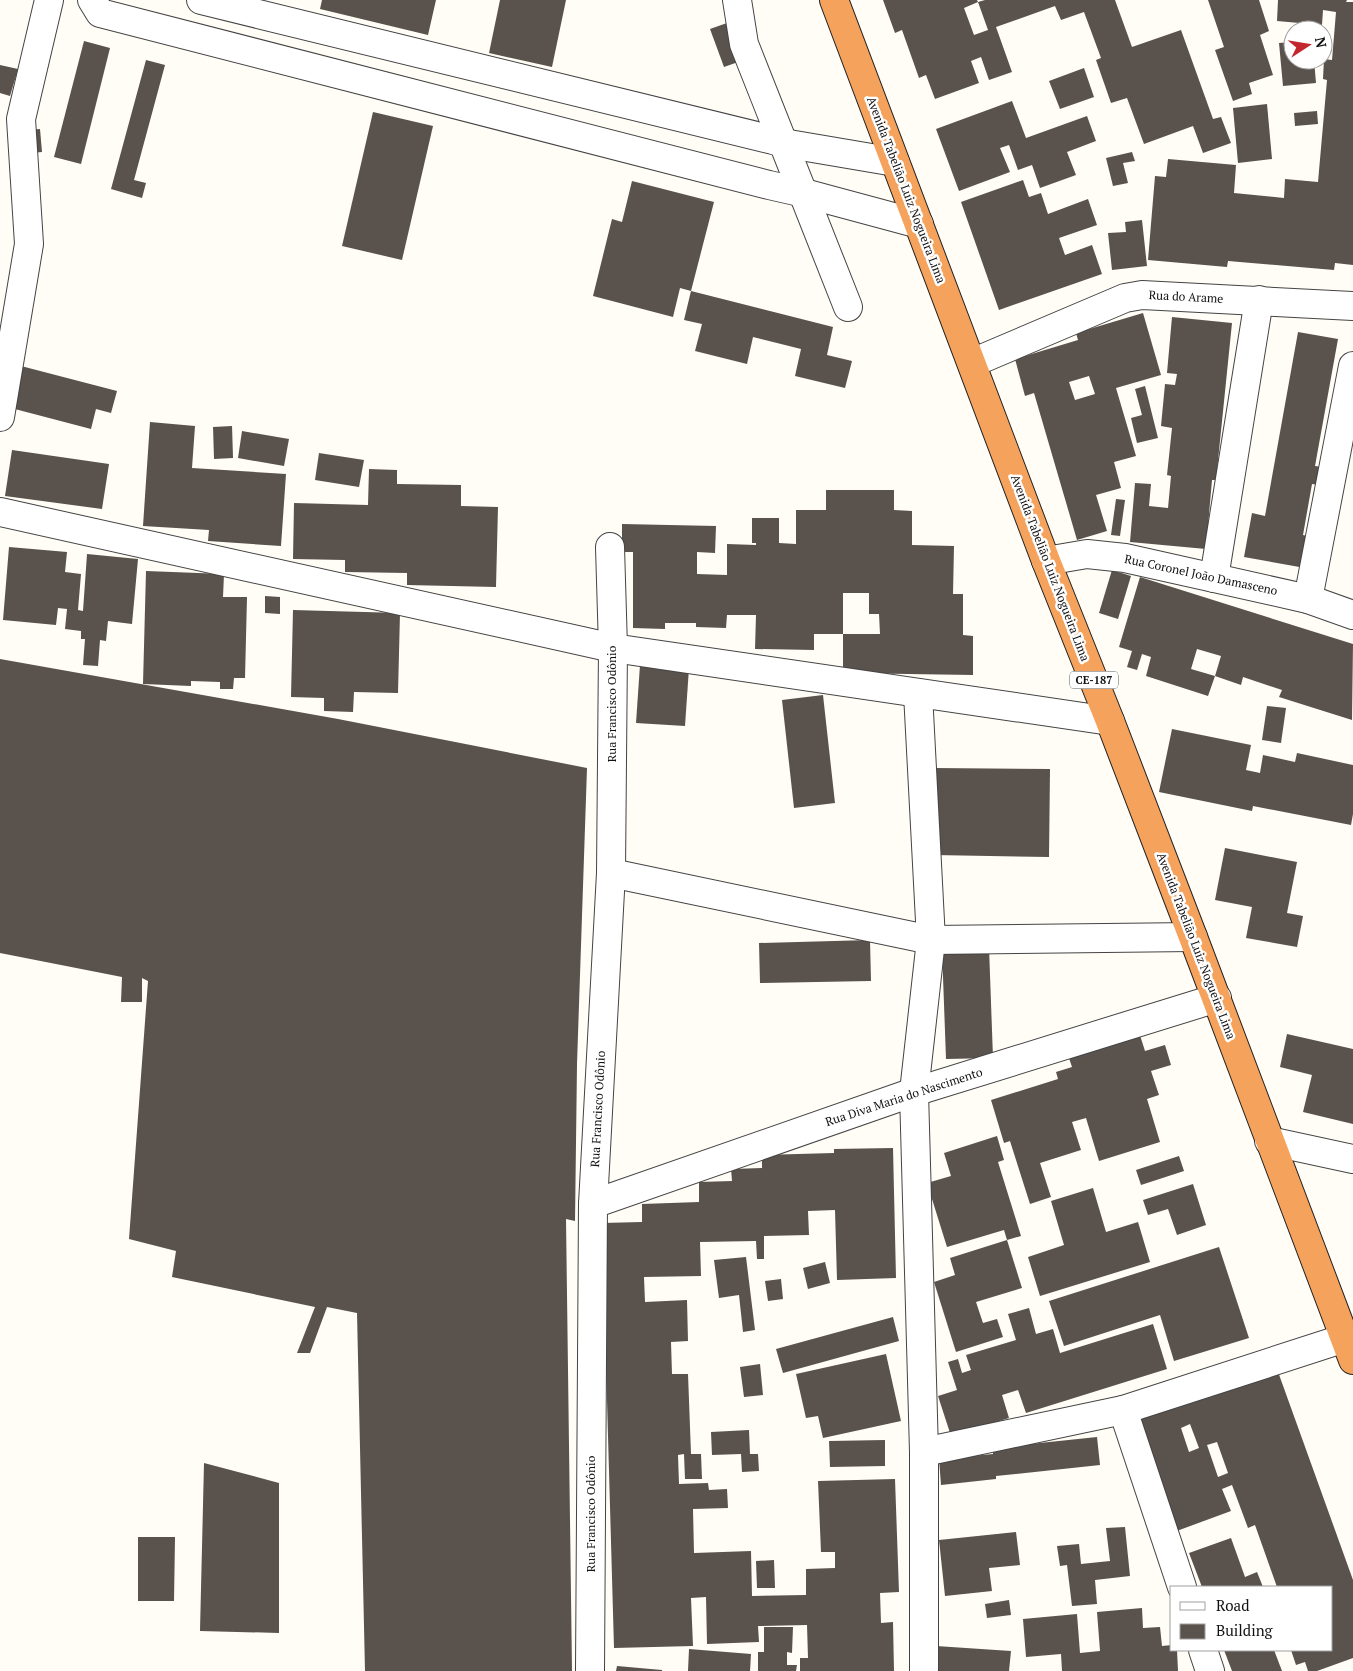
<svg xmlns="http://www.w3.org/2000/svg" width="1353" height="1671" viewBox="0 0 1353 1671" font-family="'PT Serif',serif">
	<rect width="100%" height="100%" fill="#fffdf5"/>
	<g fill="#5a524d" fill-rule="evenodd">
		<path d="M322,0H436L428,35L320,9Z"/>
		<path d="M500,0H566L552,67L489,53Z"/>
		<path d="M883,0H977L978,2L985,0H1115L1132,47L1181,30L1213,119L1221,117L1231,143L1203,153L1193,126L1144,144L1127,98L1111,103L1096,60L1101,58L1084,12L1061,20L1055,6L996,27L1012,72L989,80L981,57L971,61L979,83L935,99L926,75L919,78L902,30L895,33ZM978,2L988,30L974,35L964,8Z"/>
		<path d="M1208,0H1259L1269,31L1260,35L1273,75L1249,83L1252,94L1233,101L1215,50L1224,47Z"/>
		<path d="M1278,0H1347L1346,2H1353V265L1335,263L1334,270L1228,261L1227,267L1148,260L1155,176L1166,177L1168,159L1236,165L1234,193L1284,198L1285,179L1318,182L1327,80L1323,79L1324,59L1332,60L1336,12L1323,10L1322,25L1277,21Z"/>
		<path d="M727,23L741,61L724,67L710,29Z"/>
		<path d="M84,41L110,48L81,164L54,157Z"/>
		<path d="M1293,42V60H1314L1316,83L1283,86L1279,43Z"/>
		<path d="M146,60L165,65L134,180L146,183L142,198L111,189Z"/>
		<path d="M0,65L18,69L10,96L0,93Z"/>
		<path d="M1084,68L1094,97L1060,109L1049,81Z"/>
		<path d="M1012,101L1026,138L1087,116L1096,141L1067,152L1076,175L1040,188L1032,165L1018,170L1009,145L1000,148L1010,172L959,191L936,129Z"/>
		<path d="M1267,104L1272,159L1238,163L1233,108Z"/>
		<path d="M1317,111L1318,124L1295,126L1294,113Z"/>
		<path d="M373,112L433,126L402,260L342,246Z"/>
		<path d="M40,129L42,152L31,153L28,130Z"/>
		<path d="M1132,152L1135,161L1123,163L1128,183L1113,186L1106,158Z"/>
		<path d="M1023,180L1029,197L1041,193L1048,214L1088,199L1097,225L1059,238L1065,255L1092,245L1102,274L999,310L961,202Z"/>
		<path d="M632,181L714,202L691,291L833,327L827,355L852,361L845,388L795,376L801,349L753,337L747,364L695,351L702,324L684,320L691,291L680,288L673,317L593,296L612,219L622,222Z"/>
		<path d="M1142,220L1147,266L1112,270L1108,233L1126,232L1125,222Z"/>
		<path d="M1143,313L1161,375L1116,388L1136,456L1114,462L1121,488L1096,495L1107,531L1077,540L1034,393L1025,396L1015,359L1078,340L1076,333ZM1089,376L1095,394L1075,400L1069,382Z"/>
		<path d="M1172,317L1232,323L1216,480H1212L1206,549L1130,542L1135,483L1151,484L1149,506L1168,508L1171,476L1167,475L1172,428L1161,426L1165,384L1175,385L1177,374L1167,373Z"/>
		<path d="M1298,332L1338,339L1315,466L1322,467L1319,485L1312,484L1303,535L1311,537L1305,568L1244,557L1252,513L1265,516Z"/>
		<path d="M21,366L117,391L111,413L96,409L91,429L11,408Z"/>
		<path d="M1145,386L1158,438L1137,443L1131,418L1142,415L1135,389Z"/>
		<path d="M150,422L195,426L192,468L286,474L281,546L208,541L209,530L143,526Z"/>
		<path d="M232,426L233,458L214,459L213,427Z"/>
		<path d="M242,431L289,439L284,466L238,458Z"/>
		<path d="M12,450L109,464L102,509L5,496Z"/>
		<path d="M319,453L364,460L359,487L315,480Z"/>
		<path d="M369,469L397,470V484L461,485V506L498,507L496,587L407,585V573L345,572V560L293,559L294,503L368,505Z"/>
		<path d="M826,490H894V510L912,511V545L954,546L953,594H963V635L973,636V675L843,673V634H880L879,614H869V593H843V634H814V650L755,649L756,615H727L726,628L696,627V623H665V629L633,628V552H622V524L716,526L715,553L697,552V574L727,575V544L756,545V543H752V518H779V543L796,544V510H826Z"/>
		<path d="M1116,499L1125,500L1120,536L1111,535Z"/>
		<path d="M9,547L67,552L65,572L81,574L78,610L83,611L87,554L138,559L132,624L108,621L106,641L100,640L98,666L83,665L85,639H81V631L65,629L67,609L58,608L56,625L3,620Z"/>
		<path d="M1112,570L1131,576L1118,619L1099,613Z"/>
		<path d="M146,571L224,574L223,597H247L245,678H234L233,689H220V682L191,681V686L143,684Z"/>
		<path d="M1140,577L1353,644L1352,720L1279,697L1282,690L1243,677L1241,685L1215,676L1221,656L1197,649L1191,669L1215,676L1208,696L1146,676L1151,657L1142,654L1137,670L1127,667L1132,651L1119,647Z"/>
		<path d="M265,596L280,597V614L265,613Z"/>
		<path d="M293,610L400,613L398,693L354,692L353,712L324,711V698L291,697Z"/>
		<path d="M0,659L338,719L587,768L577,1064L575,1221L566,1219L572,1671H365L357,1313L327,1307L310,1353H297L315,1307L172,1277L176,1251L129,1239L148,981L142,978V1002H121L122,977L0,953Z"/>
		<path d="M640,665L689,668L685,726L636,723Z"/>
		<path d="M823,695L835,803L794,808L782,700Z"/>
		<path d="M1267,706L1286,708L1281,743L1262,740Z"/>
		<path d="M1172,729L1251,745L1246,770L1260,773L1263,755L1295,762L1297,753L1353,765V814L1351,825L1253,806L1252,811L1159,792Z"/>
		<path d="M934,768L1050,769L1049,857L933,855Z"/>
		<path d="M1225,848L1297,862L1287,913L1303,916L1297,947L1246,938L1252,907L1215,900Z"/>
		<path d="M870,940L871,981L760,983L759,943Z"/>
		<path d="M989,947L993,1058L946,1059L942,949Z"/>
		<path d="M1138,1029L1145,1051L1165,1045L1171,1065L1151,1071L1159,1095L1147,1099L1160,1142L1099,1161L1086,1118L1072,1122L1081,1150L1040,1163L1051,1197L1030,1204L1010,1141L1004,1143L991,1100L1058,1079L1056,1072L1072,1067L1067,1052Z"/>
		<path d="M1287,1034L1353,1049V1124L1303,1112L1312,1075L1280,1067Z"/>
		<path d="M997,1136L1004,1160L998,1162L1021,1236L1007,1240L1022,1288L976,1302L983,1323L997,1319L1003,1337L956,1352L934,1282L955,1275L950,1258L1007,1240L1004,1230L947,1247L927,1183L951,1176L944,1153Z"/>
		<path d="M893,1148L896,1278L837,1280L835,1210L808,1211L809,1235L764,1236V1259H757L756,1241L700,1242L701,1276L644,1277L645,1302L687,1300L688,1341L671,1342L672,1374H688L691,1454H701L702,1479H685L684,1454L678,1455L679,1484L708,1483L709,1490L727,1489L728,1508L693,1509L694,1553L751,1551L752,1596L806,1595V1569L835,1568V1552H821L818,1481L895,1479L899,1592L880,1593L881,1623L893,1622L894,1671H800V1658H808L807,1625L758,1626L759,1642L707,1644L706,1597L691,1598L693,1646L614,1648L602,1223L642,1222V1204L699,1202V1182L732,1181L731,1169L762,1168V1155L834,1153V1149Z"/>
		<path d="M1179,1156L1184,1171L1141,1185L1136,1170Z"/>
		<path d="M1193,1184L1206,1225L1177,1235L1168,1209L1148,1215L1143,1200Z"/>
		<path d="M1093,1188L1106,1232L1138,1222L1150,1262L1040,1296L1028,1257L1064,1245L1051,1201Z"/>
		<path d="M1219,1247L1249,1338L1174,1361L1160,1315L1064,1346L1049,1301Z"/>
		<path d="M746,1257L755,1330L743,1332L739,1295L719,1298L714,1260Z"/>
		<path d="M825,1262L830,1283L808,1289L803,1268Z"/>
		<path d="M781,1279L783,1299L768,1301L765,1281Z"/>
		<path d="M1029,1308L1036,1334L1053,1329L1060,1353L1153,1324L1167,1369L1026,1413L1018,1390L1002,1395L1009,1418L951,1436L938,1396L957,1390L948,1362L958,1359L962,1373L971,1370L966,1355L1016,1340L1008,1314Z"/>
		<path d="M893,1317L899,1341L783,1373L776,1349Z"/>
		<path d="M886,1354L901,1421L823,1438L818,1416L806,1418L796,1374Z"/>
		<path d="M760,1364L763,1395L744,1397L740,1367Z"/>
		<path d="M1277,1369L1353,1580V1658L1317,1671H1308L1305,1662L1296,1665L1291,1650H1332V1587H1277L1255,1525L1248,1528L1232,1485L1222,1489L1231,1511L1174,1532L1166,1509L1170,1508L1138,1419ZM1190,1424L1199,1448L1189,1452L1181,1428ZM1217,1442L1228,1473L1218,1477L1207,1445Z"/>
		<path d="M749,1430L750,1454H758L759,1471L742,1472L741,1454L712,1455L711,1432Z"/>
		<path d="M1097,1437L1100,1465L996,1476V1479L941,1485L939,1459L993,1454V1448Z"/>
		<path d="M885,1440V1466L830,1467L829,1441Z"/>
		<path d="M204,1463L279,1483V1633L200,1631Z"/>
		<path d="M1125,1527L1130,1576L1095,1580L1097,1604L1072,1606L1067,1565L1060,1566L1057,1546L1079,1544L1081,1564L1110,1561L1106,1528Z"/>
		<path d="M1016,1532L1020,1565L989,1568L992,1591L945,1596L939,1540Z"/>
		<path d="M138,1537H175L174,1601H138Z"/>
		<path d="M1231,1538L1245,1577L1257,1572L1263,1587H1202L1189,1553Z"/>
		<path d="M774,1560L775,1588H757L756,1561Z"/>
		<path d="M1009,1600L1011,1615L987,1618L985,1604Z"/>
		<path d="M1142,1608L1143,1628L1160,1627L1162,1646L1172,1645V1650H1177L1178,1671H1062L1061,1654L1026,1657L1023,1619L1077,1614L1080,1653L1100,1651L1097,1612Z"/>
		<path d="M764,1627H793L792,1653L787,1652V1665H797L796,1671H758V1652H764Z"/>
		<path d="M936,1646L1011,1651L1009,1671H935Z"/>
		<path d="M689,1649L751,1654L750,1671H688Z"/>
		<path d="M1224,1650H1274L1282,1671H1232Z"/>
		<path d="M617,1666L662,1670V1671H616Z"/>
	</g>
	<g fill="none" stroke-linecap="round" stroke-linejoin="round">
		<defs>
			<g id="street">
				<path d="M92,0L100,13L769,185L804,193L919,224"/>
				<path d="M201,0L773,140L783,143L895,162"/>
				<path d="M737,0L744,44L848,307"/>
				<path d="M972,363L1125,298L1142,295L1353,306"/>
				<path d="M0,417L29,244L21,119L49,0"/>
				<path d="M0,512L613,648L1110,721"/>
				<path d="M1046,561L1087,554L1125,558L1308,599L1353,615"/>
				<path d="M1214,578L1259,300"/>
				<path d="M1308,599L1353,366"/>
				<path d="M918,693L931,940L914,1092L924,1452V1671"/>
				<path d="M611,873L931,940L1193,937"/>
				<path d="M1269,1141L1353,1159"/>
				<path d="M593,1204L914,1092L1217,998"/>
				<path d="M1123,1410L1182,1587"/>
				<path d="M924,1452L1123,1410L1345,1338"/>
				<path d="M1203,1650L1210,1671"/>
				<path d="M590,1671L593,1204L611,873L613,648L610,547"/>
			</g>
			<path id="highway" d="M834,0L1046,561L1110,721L1193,937L1353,1360"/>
		</defs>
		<use href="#street" stroke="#444" stroke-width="30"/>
		<use href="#highway" stroke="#222" stroke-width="30"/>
		<use href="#street" stroke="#fff" stroke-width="28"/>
		<use href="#highway" stroke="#f5a25d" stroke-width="28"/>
	</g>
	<g text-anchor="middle" stroke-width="5" stroke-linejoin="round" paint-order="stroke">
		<rect fill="#fff" stroke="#585858" stroke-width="1" x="1070" y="671.5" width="48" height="17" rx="4"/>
		<g font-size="11" font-weight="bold" fill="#111">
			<text x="1094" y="684">CE-187</text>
		</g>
		<g font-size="12" fill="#111" stroke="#fff">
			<text transform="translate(906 190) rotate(69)" y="4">Avenida Tabelião Luiz Nogueira Lima</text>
			<text transform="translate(1186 297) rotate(3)" y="4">Rua do Arame</text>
			<text transform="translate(1050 568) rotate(69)" y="4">Avenida Tabelião Luiz Nogueira Lima</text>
			<text transform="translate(1201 575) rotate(12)" y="4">Rua Coronel João Damasceno</text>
			<text transform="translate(612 704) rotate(-90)" y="4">Rua Francisco Odônio</text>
			<text transform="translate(1196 946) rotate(69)" y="4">Avenida Tabelião Luiz Nogueira Lima</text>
			<text transform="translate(904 1097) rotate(-18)" y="4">Rua Diva Maria do Nascimento</text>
			<text transform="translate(598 1109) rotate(-87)" y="4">Rua Francisco Odônio</text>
			<text transform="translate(591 1514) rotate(-90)" y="4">Rua Francisco Odônio</text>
		</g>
	</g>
	<rect x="1170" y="1586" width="162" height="65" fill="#ffffff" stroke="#a0a0a0"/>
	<rect x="1180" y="1602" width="25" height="8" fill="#ffffff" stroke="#a0a0a0"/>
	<text x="1216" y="1611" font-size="15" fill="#111111">Road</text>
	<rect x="1180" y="1624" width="25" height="15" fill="#5a524d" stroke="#a0a0a0"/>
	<text x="1216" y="1636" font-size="15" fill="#111111">Building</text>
	<g transform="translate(1308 45) rotate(78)"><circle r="24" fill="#ffffff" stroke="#a0a0a0"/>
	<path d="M0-4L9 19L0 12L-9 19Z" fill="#c4262e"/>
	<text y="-8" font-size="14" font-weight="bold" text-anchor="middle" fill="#111111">N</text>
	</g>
</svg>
